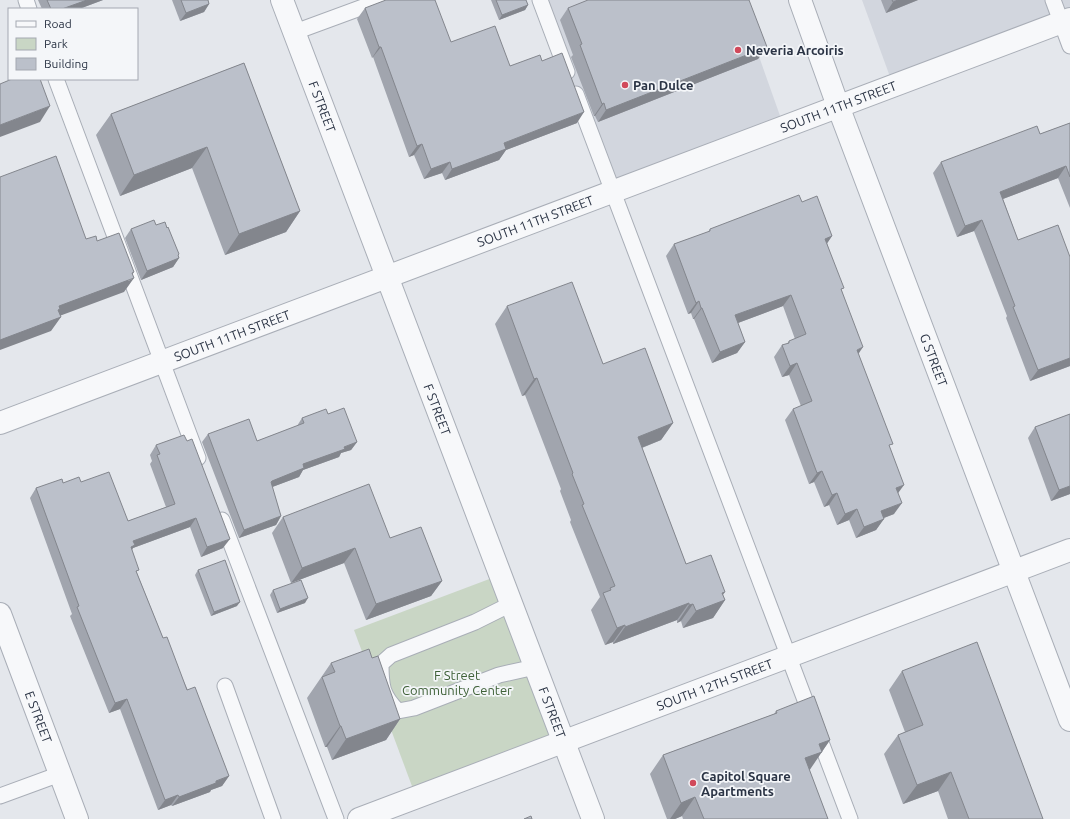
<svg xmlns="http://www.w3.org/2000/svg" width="1070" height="819" viewBox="0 0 1070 819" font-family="Ubuntu,sans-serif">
	<rect width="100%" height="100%" fill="#e4e7ec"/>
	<g fill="#d2d6de">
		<path d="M540,0H739L784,127L613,191Z"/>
		<path d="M862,0H1070V19L893,85Z"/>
	</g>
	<path fill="#c9d6c5" d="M500,575L563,742L416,797L354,630Z"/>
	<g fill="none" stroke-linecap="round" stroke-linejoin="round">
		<defs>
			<g id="service">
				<path d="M26,0L29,9"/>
				<path d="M540,0L567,72"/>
				<path d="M1053,0L1070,46"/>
				<path d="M295,32L382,0"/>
				<path d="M56,79L198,458"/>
				<path d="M576,94L850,819"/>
				<path d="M222,520L336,819"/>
				<path d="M511,604L475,622L391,655L381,664C381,686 382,695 398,711L414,708L499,675L535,667"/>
				<path d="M225,686L273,819"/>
				<path d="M0,796L60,774"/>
			</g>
			<g id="minor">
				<path id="s1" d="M282,0L593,819"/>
				<path id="s2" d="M0,423L1070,19"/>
				<path id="s3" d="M0,614L77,819"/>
				<path id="s4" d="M359,819L1070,550"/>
			</g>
			<g id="tertiary">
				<path id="s5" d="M800,0L838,106L1070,720"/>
			</g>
		</defs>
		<use href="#service" stroke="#a9aeb7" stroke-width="17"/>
		<use href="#minor" stroke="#a9aeb7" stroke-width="24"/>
		<use href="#tertiary" stroke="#a9aeb7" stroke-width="24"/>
		<use href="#service" stroke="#f7f8fa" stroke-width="15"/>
		<use href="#minor" stroke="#f7f8fa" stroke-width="22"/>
		<use href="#tertiary" stroke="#f7f8fa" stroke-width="22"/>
	</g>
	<g fill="#a1a5ae">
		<path d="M38,0H103L79,9H42Z"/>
		<path d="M172,0H208L209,4L204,12L180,21Z"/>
		<path d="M491,0H526L528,5L525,10L499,20Z"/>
		<path d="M881,0H918L886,13Z"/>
		<path d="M365,8L510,66L542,61L577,123L506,150L499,160L445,180L442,173L424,179L414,155L409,157L373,57L372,58L357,19Z"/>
		<path d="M568,8L767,47L758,59L598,122L595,116H594L571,57L573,55L560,20Z"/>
		<path d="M244,63L300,211L286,232L225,255L192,168L120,196L96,135L111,114Z"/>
		<path d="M1070,123V208L1058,178L1003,199L1018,240L1070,257V366L1030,381L1006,318L1007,316L974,231L957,237L933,173L941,162L1040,134Z"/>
		<path d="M802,202L832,236L827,243L842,291L858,354L890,448L898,494L894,514L884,518L876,530L856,538L849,520L837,525L829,505L824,507L814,482L809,484L785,420L793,409L801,406L789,375L782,377L774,357L782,345L787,344L789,341L795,339L783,306L738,323L745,342L737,353L712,363L694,319H693L691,313L688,314L666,256L674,244L708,232L710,229Z"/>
		<path d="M156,225L178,256L179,258L173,267L141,280L125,238L131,229Z"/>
		<path d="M507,306L603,364L673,423L661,440L642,448L686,564L723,595L725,600L713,618L683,628L681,621L677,623V620L613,644V642L605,645L591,610L600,597L570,522L571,520L560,491L561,489L525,395L522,396L495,324Z"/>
		<path d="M328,414L357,442L351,450L341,453L339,457L303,470L299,477L272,487L281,516L276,525L239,538L202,442L208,434L257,441L297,426L302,418Z"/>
		<path d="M1070,414V494L1051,501L1028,438L1035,427Z"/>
		<path d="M156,445L223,548L201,557L190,527L133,548L132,550L137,573L163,638L229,776L222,786L211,790L210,792L172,806L171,805L158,810L120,709L109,713L70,616L72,614L30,498L36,488L63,483L81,482L128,521L166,507L150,464L152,461L150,455Z"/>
		<path d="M283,517L390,538L442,581L431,596L366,620L344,563L291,583L272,533Z"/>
		<path d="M198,570L237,606L211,616L195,575Z"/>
		<path d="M273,590L305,603L277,613L270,595Z"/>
		<path d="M372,658L400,719L386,740L332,760L327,747H325L307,698L331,663Z"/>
		<path d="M902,671L1043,819H948L938,791L903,804L884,754L898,735L905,732L889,690Z"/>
		<path d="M776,711L830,740L809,770L828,819H683L682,816L675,819H667L650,774L663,755L774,714Z"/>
	</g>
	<g fill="#83868d">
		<path d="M87,0H103L79,9H62Z"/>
		<path d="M898,0H918L886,13L893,2Z"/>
		<path d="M209,4L204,12L180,21L186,13Z"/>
		<path d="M528,5L525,10L499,20L502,15Z"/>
		<path d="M379,47H381L373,57L372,58Z"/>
		<path d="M767,47L758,59L598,122L606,110Z"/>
		<path d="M604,103L595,116H594L602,104Z"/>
		<path d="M50,106L40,122L0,137V125Z"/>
		<path d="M584,112L577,123L506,150L499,160L445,180L452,169L504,143Z"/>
		<path d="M422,144L414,155L409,157L417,146Z"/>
		<path d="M207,147L192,168L120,196L134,175Z"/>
		<path d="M450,162L442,173L424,179L431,169Z"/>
		<path d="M1066,166L1058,178L992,203L1000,192Z"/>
		<path d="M300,211L286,232L225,255L239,234Z"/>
		<path d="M982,220L974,231L957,237L965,226Z"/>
		<path d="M832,236L824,248L825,239Z"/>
		<path d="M179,254L175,260L179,258L173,267L141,280L147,271Z"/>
		<path d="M134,272L128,281L134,278L124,292L54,318L61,317L51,331L0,350V340L59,306Z"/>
		<path d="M791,295L783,306L727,327L735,315Z"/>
		<path d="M699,301L691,313L688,314L696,303Z"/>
		<path d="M701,308H702L694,319H693Z"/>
		<path d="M745,342L737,353L712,363L720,352Z"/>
		<path d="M863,347L855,359L857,350Z"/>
		<path d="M1070,358V366L1030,381L1038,370Z"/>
		<path d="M797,363L789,375L782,377L790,366Z"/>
		<path d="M537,378L525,395L522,396L534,379Z"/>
		<path d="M673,423L661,440L626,454L638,437Z"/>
		<path d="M357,442L351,450L341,453L339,457L303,470L299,477L267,489L272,481L303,464Z"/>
		<path d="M822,471L814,482L809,484L817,473Z"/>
		<path d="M904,485L896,496V488Z"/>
		<path d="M1070,486V494L1051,501L1059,490Z"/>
		<path d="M837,493L829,505L824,507L832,495Z"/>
		<path d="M902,503L894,514L873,522L881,511Z"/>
		<path d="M857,509L849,520L837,525L845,514Z"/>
		<path d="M281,516L276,525L239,538L244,530Z"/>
		<path d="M196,518L190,527L133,548L128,555L133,541Z"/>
		<path d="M884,519L876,530L856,538L864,527Z"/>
		<path d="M230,539L223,548L201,557L207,547Z"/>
		<path d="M355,548L344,563L291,583L302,568Z"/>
		<path d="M442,581L431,596L366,620L376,604Z"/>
		<path d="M725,592L717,603L725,600L713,618L683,628L696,611L722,593Z"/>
		<path d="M308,598L305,603L277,613L280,609Z"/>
		<path d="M240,602L237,606L211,616L214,612Z"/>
		<path d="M689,603L677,620L613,644L625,627Z"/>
		<path d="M693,604L681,621L677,623L689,605Z"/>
		<path d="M625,625L613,642L605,645L617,628Z"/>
		<path d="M127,699L120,709L109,713L115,703Z"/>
		<path d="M400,719L386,740L332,760L346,739Z"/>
		<path d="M340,726H341L327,747H325Z"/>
		<path d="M830,740L809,771L805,758L819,744Z"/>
		<path d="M951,772L938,791L903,804L917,785Z"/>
		<path d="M229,776L222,786L211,790L210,792L172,806L179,797Z"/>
		<path d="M178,795L171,805L158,810L165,800Z"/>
		<path d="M695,797L682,816L675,819H670L681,803Z"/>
	</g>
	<g fill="#bbc0ca" stroke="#83868d">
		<path d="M47,0H87L62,9H51Z"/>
		<path d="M181,0H208L209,4L186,13Z"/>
		<path d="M386,0H435L451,42L495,26L510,66L540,55L542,61L562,53L584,112L504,143L506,149L452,169L450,162L431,169L422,144L417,146L381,47H379L365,8Z"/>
		<path d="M496,0H526L528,5L502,15Z"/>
		<path d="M588,0H749L767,47L606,110L604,103L602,104L580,45L582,44L568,8Z"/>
		<path d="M892,0H898L893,2Z"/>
		<path d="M244,63L300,211L239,234L207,147L134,175L111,114Z"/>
		<path d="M12,79H40L50,106L0,125V84Z"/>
		<path d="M1070,123V177L1066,166L1000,192L1018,240L1058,225L1070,257V358L1038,370L1013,307L1015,306L982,220L965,226L941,162L1037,126L1040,134Z"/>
		<path d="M56,156L86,239L96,236L97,241L119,233L134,272L132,273L134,278L59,306L60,309L58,310L61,317L0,340V177Z"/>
		<path d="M799,195L802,202L817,196L832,236L825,239L844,288L841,289L863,347L857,350L893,444L889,445L904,485L896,488L902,503L881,511L884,519L864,527L857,509L845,514L837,493L832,495L822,471L817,473L793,409L812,401L797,363L790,366L782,345L789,343V341L806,334L791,295L735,315L745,342L720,352L702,308H701L699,301L696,303L674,244L710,231V229Z"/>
		<path d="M154,220L156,225L165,222L167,228L168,227L179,254L178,255L179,258L147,271L131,229Z"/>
		<path d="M572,282L603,364L645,348L673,423L638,437L686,564L711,555L725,592L722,593L725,600L696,611L693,604L689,605V603L625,627V625L617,628L603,593L611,590L610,588L615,586L582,505L584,504L572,474L573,473L537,378L534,379L507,306Z"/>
		<path d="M344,408L357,442L344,447L345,449L303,464L304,468L272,481L271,482L281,516L244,530L208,434L249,419L257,441L304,423L302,418L326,409L328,414Z"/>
		<path d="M1070,414V486L1059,490L1035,427Z"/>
		<path d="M184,435L187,441L192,439L230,539L207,547L196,518L133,541L135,545L131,547L139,570L136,571L163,638L167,637L187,690L195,687L229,776L216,781V783L179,797L178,795L165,800L127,699L115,703L77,607L79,606L36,488L62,479L63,483L79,477L81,482L109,472L128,521L175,504L157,455L160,454L156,445Z"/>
		<path d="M369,484L390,538L421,527L442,581L376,604L355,548L302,568L283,517Z"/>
		<path d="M225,560L240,602L214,612L198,570Z"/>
		<path d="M301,580L308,598L280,609L273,590Z"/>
		<path d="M977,642L1043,819H969L951,772L917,785L898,735L923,725L902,671Z"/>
		<path d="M369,649L372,658L378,656L400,719L346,739L341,726H340L322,677L335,672L331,663Z"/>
		<path d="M814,696L830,740L819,744L822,752L805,758L828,819H704L695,797L681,803L663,755L777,713L776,711Z"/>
		<path d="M531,816L532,819H524Z"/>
	</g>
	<g fill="#d1495b" stroke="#f4f6f9" stroke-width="1.5">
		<circle cx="738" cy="50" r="4"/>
		<circle cx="625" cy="85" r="4"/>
		<circle cx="693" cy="783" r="4"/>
	</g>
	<g text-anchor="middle" stroke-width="3.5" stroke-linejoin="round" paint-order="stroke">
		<g font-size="13" font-weight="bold" fill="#2b3445" stroke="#f4f6f9" text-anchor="start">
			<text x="746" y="55">Neveria Arcoiris</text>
			<text x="633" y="90">Pan Dulce</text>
			<text x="701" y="781">Capitol Square<tspan x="701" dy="15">Apartments</tspan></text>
		</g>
		<g font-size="13" fill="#2b3445" stroke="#f4f6f9">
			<text dy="5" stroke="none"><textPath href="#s1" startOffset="114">F STREET</textPath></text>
			<text dy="5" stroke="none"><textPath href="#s2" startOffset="896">SOUTH 11TH STREET</textPath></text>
			<text dy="5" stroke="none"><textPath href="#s2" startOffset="572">SOUTH 11TH STREET</textPath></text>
			<text dy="5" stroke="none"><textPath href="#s2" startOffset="248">SOUTH 11TH STREET</textPath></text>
			<text dy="5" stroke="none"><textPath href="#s5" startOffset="384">G STREET</textPath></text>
			<text dy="5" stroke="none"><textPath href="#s1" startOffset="438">F STREET</textPath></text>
			<text dy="5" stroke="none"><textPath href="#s4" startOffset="380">SOUTH 12TH STREET</textPath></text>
			<text dy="5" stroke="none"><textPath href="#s1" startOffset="762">F STREET</textPath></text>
			<text dy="5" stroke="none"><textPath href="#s3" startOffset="110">E STREET</textPath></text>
		</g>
		<g font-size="13" fill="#3f6138" stroke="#f4f6f9">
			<text x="457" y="680">F Street<tspan x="457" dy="15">Community Center</tspan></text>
		</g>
	</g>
	<rect x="8" y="8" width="130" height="72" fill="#f4f6f9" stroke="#a4a8b1"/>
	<rect x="16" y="21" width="20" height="6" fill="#f7f8fa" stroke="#a4a8b1"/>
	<text x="44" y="28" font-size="12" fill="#2b3445">Road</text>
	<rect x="16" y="38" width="20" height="12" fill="#c9d6c5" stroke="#a4a8b1"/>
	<text x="44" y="48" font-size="12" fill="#2b3445">Park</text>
	<rect x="16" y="58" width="20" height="12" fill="#bbc0ca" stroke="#a4a8b1"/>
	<text x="44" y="68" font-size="12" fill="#2b3445">Building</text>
</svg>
